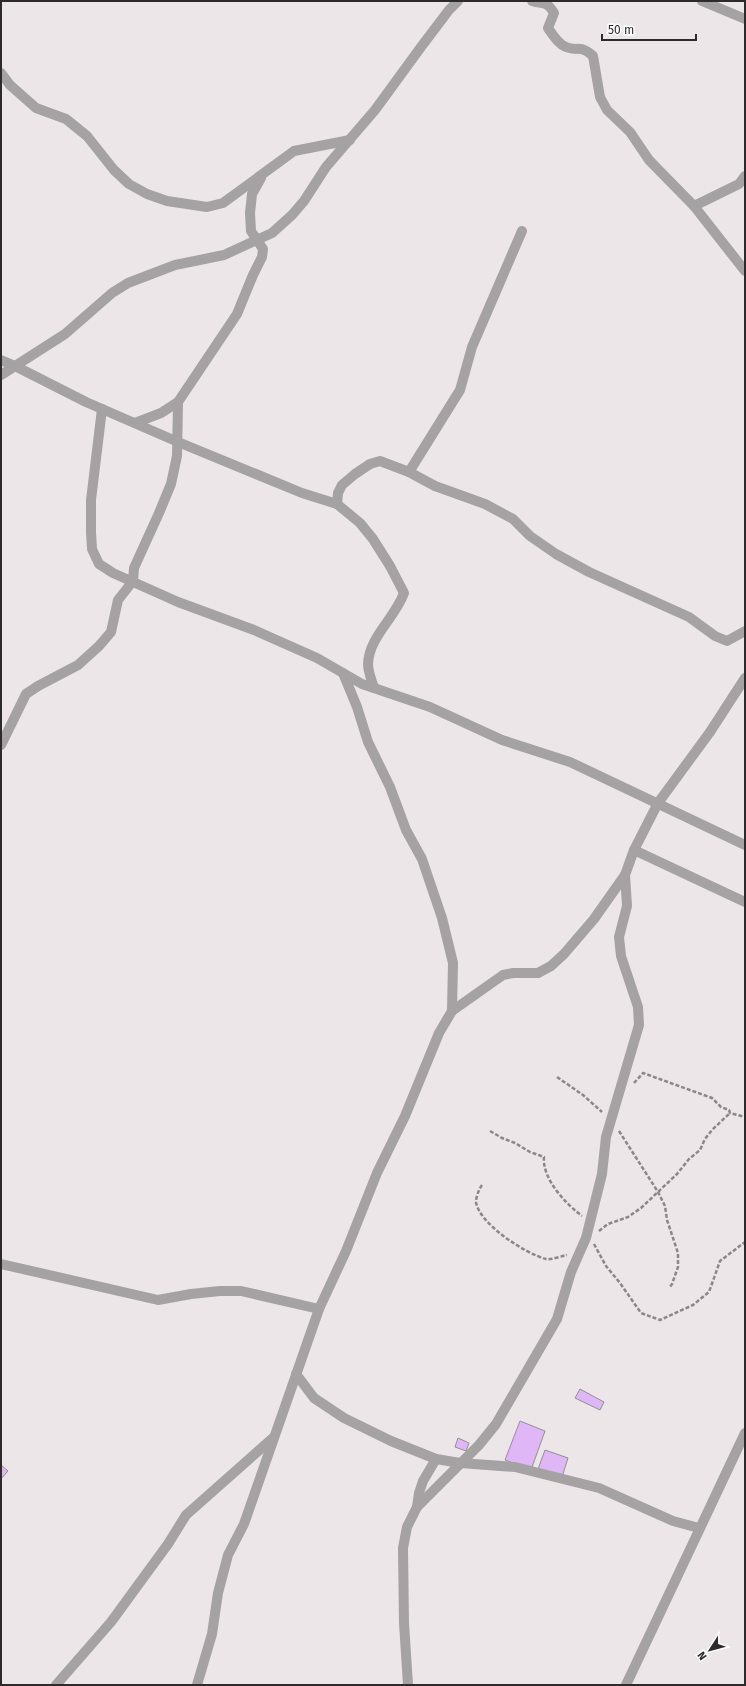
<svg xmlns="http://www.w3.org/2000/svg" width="746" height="1686" viewBox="0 0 746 1686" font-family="'Fira Sans',sans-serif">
	<rect width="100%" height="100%" fill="#ece6e9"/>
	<g fill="#e0b7f6" stroke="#928f93">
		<path d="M580,1389L604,1402L600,1410L575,1398Z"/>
		<path d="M520,1421L545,1431L531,1470L505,1460Z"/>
		<path d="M458,1438L469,1443L466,1451L455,1447Z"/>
		<path d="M545,1450L568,1458L561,1480L537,1472Z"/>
		<path d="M1,1465L8,1471L1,1479Z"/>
	</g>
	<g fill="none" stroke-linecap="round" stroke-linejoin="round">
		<g stroke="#8b8789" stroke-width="2.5" stroke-dasharray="4 2" stroke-linecap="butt">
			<path d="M557,1077L583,1095L602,1112"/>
			<path d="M634,1083L643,1073L712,1098L721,1107L729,1110L730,1113L745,1117"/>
			<path d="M490,1131L502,1138L515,1143L530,1152L544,1157C542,1179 566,1204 582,1216"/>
			<path d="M619,1131L658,1192L665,1206L667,1220L678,1253V1267L672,1284L669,1288"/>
			<path d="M482,1185C479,1189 476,1197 476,1202C479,1224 526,1254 546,1259C552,1260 561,1256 567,1255"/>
			<path d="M599,1231L608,1224L628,1217L641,1208L677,1174L689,1159L700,1150L705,1139L712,1130L730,1113"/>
			<path d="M594,1244L606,1266L620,1283L641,1313L660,1320L693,1305L709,1292L720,1261L745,1242"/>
		</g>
		<g stroke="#a4a2a2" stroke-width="10">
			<path d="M532,1C544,5 546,0 554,13L548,28C553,35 558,44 566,47C578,52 580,44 593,56L600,97L607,110L630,132L649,160L694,206L745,271"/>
			<path d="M702,1L745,19"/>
			<path d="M1,73L10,85L36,108L66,119L87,136L114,170L129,184L147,194L167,201L207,207L223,203L294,151L350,140"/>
			<path d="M694,206L739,184L745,176"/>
			<path d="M1,360L15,366L86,402L178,442L302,493L337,504L360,523L373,539L390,566L404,593C395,618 369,637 368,664C368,672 372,681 374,688"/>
			<path d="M1,375L65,334L112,293L128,283L175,265L224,255L272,233L292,215L304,201L326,167L375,110L421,47L449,10L458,1"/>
			<path d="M102,409L91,500V532L92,549L99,564L113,573L178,602L254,630L317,658L362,684L430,707L502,740L570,762L745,845"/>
			<path d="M135,423L161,413L178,402L237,314L253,275L262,257L263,249L251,231L250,213L252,194L261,178"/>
			<path d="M409,472L460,390L472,347L522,231"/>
			<path d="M337,504L338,493L342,485L355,474L370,464L380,461L409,472L435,486L485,504L513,519L530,536L556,554L589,572L689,617L715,636L727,641L745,631"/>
			<path d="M343,673L357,707L368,742L390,787L406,830L422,859L442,918L453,963L452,1011"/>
			<path d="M1,745L26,694L38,686L78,665L99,646L111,632L118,600L133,581L134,568L159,513L171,484L177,456L178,402"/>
			<path d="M634,850L745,902"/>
			<path d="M1,1264L158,1300L191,1294L220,1291H241L319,1309"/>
			<path d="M296,1374L314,1398L344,1418L391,1441L436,1459L460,1463L515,1467L599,1488L673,1521L699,1528"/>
			<path d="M417,1507L479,1445L496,1424L557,1319L571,1272L586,1238L602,1174L606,1137L639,1025L638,1007L621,956L619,937L627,906L625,875"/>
			<path d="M56,1685L111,1622L168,1544L186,1515L274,1437"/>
			<path d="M197,1685L212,1634L218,1593L228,1555L244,1524L319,1309L346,1251L377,1173L405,1116L439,1033L452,1011L503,975L513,973H538L551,966L564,954L594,919L625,875L634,850L658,803L710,732L745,678"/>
			<path d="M408,1685L404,1623L403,1548L407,1527L417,1507L419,1493L423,1481L436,1459"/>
			<path d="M626,1685L745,1433"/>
		</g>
	</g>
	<rect width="746" height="1686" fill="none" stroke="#2c2a2b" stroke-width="4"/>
	<g transform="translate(710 1650) rotate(234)" stroke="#ffffff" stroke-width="3" paint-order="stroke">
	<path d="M0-3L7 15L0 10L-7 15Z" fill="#2c2a2b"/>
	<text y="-6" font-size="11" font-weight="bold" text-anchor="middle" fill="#2c2a2b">N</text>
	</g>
	<path d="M602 34v6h94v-6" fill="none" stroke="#2c2a2b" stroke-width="2"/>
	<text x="608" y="34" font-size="12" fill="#2c2a2b" stroke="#ffffff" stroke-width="3" paint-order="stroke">50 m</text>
</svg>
